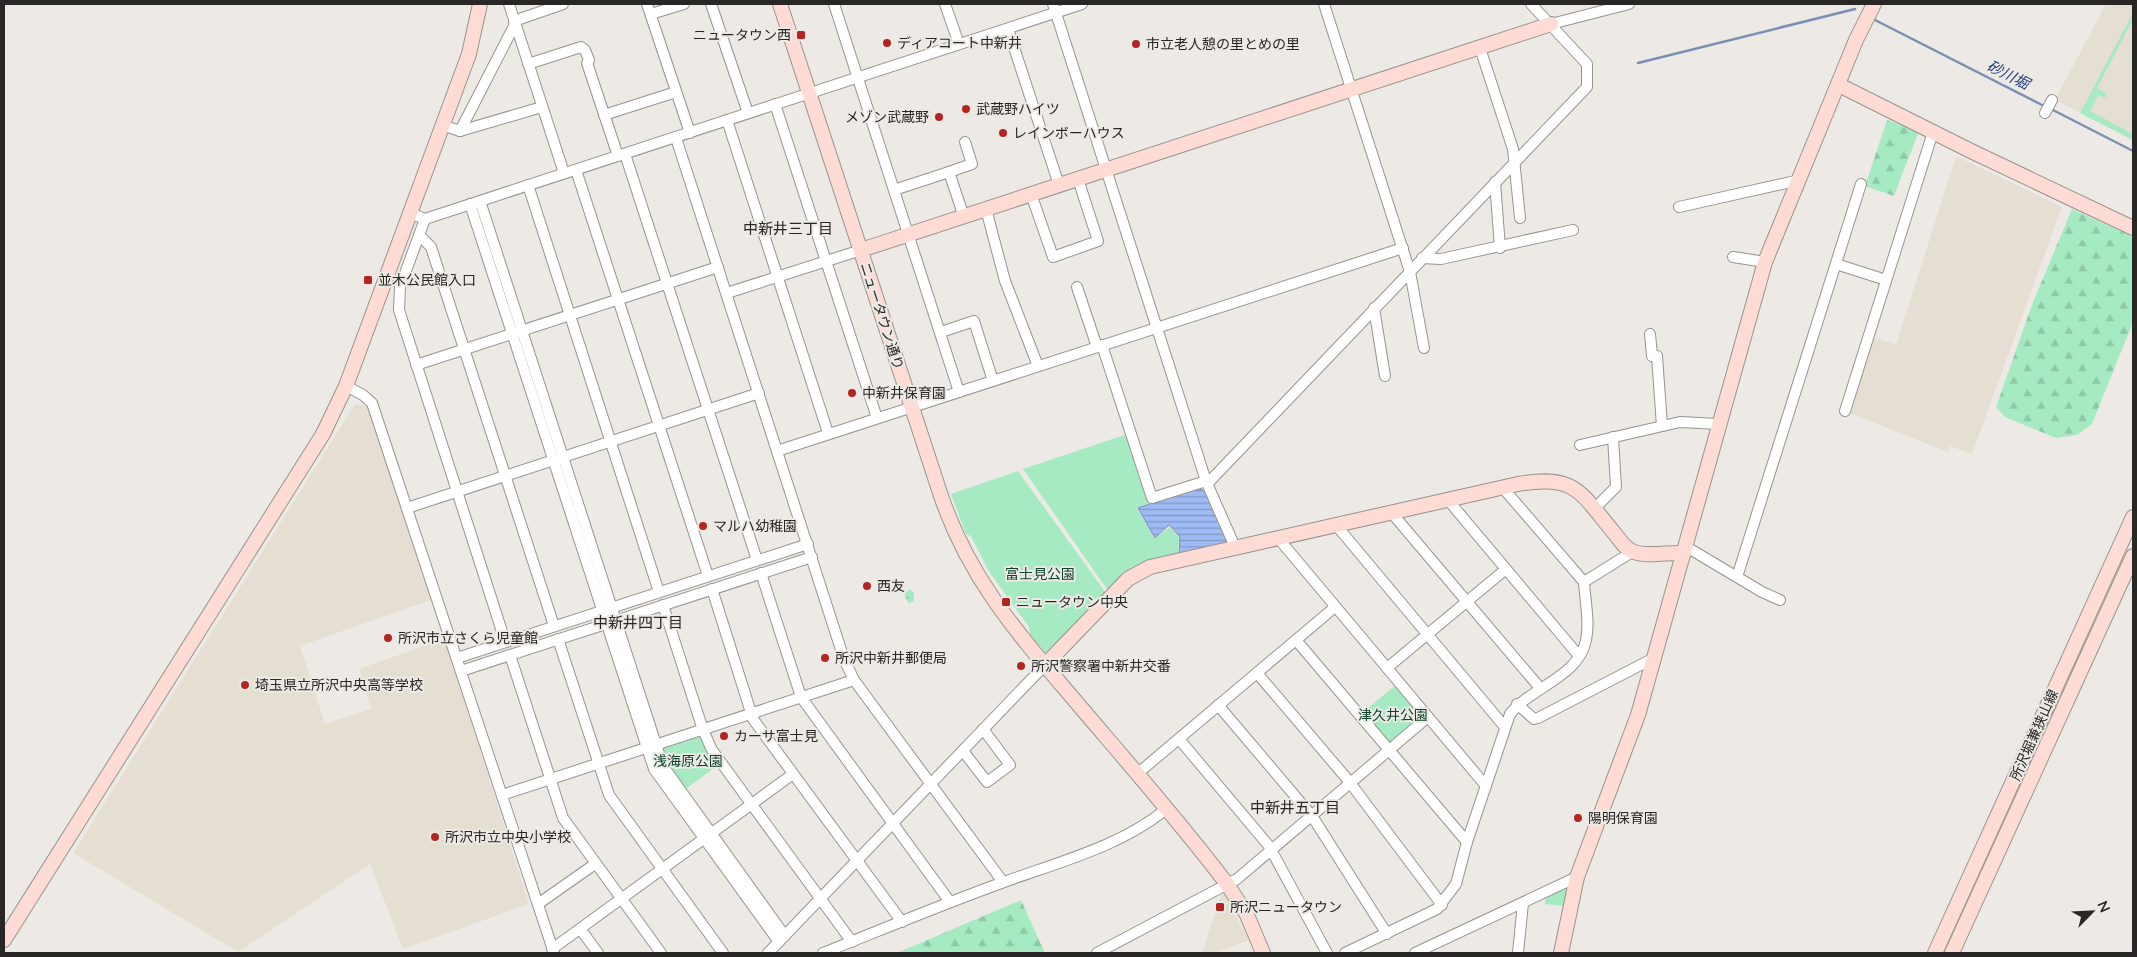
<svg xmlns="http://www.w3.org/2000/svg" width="2137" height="957" viewBox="0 0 2137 957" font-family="Lato,'Noto Sans JP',sans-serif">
	<defs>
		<pattern id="forest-firs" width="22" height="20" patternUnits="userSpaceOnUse" patternTransform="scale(1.25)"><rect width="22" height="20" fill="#a5eac2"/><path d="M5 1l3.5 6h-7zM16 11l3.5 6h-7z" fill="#8ec9a7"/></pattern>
		<pattern id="garden-dots" width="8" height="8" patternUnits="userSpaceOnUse" patternTransform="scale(1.25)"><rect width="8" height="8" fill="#a5eac2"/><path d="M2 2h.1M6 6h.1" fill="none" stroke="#8ec9a7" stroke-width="1.8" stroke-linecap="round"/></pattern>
		<pattern id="water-rules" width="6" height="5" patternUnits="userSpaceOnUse" patternTransform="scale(1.25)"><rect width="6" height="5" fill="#9ebbf4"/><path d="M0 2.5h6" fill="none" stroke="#8198c5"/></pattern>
	</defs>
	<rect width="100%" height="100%" fill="#edeae5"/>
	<g fill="#e5ded2">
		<path d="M2106,4H2133V140L2055,100Z"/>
		<path d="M1956,156L2062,207L1972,454L1950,446L1948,452L1847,412L1871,336L1896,345Z"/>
		<path d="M355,404L367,406L431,600L300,646L325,724L371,709L359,669L444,639L529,904L403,949L370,864L238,952L73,853Z"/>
		<path d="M1222,892L1249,940L1214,953H1202Z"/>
	</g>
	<g fill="#a5eac2">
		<path d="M2133,13V19L2097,88L2107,94L2105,98L2098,95L2090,111L2133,134V140L2080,113Z"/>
		<path d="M1127,434L1150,503L1137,508L1155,539L1169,527L1179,537L1178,555L1109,592L1023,469Z"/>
		<path d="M1018,471L1108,596L1048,655L1030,634L1029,627L988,570L971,536L966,534L951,494Z"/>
		<path d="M1396,685L1423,717L1390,745L1363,712Z"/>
		<path d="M698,735L702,737L718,765L683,791L671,774L661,751L663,747Z"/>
		<path d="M1563,888L1568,892L1565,906L1545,904L1546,896Z"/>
	</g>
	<g fill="url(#forest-firs)">
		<path d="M1887,120L1919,131L1894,196L1865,186Z"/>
		<path d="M2072,209L2133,237V322L2092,424L2077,435L2056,438L2005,417L1996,407L2033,302Z"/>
		<path d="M1021,900L1045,953H897Z"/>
	</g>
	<path fill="url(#garden-dots)" d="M910,589L914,594V601L909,603L905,598V593Z"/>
	<path fill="url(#water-rules)" stroke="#7b8fb6" d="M1197,488L1207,492L1227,540L1224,543L1179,554L1180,537L1169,525L1155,538L1138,508Z"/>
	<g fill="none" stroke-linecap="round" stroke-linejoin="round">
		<g stroke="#7b8fb6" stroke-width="2.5">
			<path d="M1873,19L2046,107"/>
			<path d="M1638,63L1855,9"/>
			<path d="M2051,109L2133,151"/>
		</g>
		<defs>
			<g id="street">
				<path d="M509,4L564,173"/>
				<path d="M647,4L690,133"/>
				<path d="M711,4L748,113"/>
				<path d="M834,4L959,392"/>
				<path d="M945,4L959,44"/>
				<path d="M1053,4L1206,481L1235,547"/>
				<path d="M1324,4L1410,272L1424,348"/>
				<path d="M651,14L684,4"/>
				<path d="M514,21L563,4"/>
				<path d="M1551,24L1629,4"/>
				<path d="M1008,29L1059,185"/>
				<path d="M1480,48L1513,149L1520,218"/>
				<path d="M528,64L581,47L585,50L589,60L587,63L618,156"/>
				<path d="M775,104L877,418"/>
				<path d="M2045,113L2052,100"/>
				<path d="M604,115L676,92"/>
				<path d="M727,120L828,433"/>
				<path d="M442,125L460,131L515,24"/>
				<path d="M460,131L542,107"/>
				<path d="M676,138L844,659L854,680L1003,882"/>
				<path d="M625,154L757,560"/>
				<path d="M576,170L708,576"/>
				<path d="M1495,182L1500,248"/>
				<path d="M528,185L659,592"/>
				<path d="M894,190L949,172"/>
				<path d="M1031,194L1053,257L1098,241L1078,179"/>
				<path d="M480,201L663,766L785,936"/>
				<path d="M470,204L654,769L779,942"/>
				<path d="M1679,207L1800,180"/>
				<path d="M986,209L1005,281L1038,366"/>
				<path d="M410,213L425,219L1082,4"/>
				<path d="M964,217L949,172L972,164L965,142"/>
				<path d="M425,219L400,287L399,310L505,641"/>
				<path d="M419,235L431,247L554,626"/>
				<path d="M1733,257L1765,262"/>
				<path d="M1422,258L1441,259L1573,230"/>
				<path d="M1836,264L1886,280"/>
				<path d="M1077,287L1097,347"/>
				<path d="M727,293L861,250"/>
				<path d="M1374,308L1385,376"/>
				<path d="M941,332L974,321L993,381"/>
				<path d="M1650,334L1652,356H1657L1662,426"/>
				<path d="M1102,345L1152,498L1206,481"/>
				<path d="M416,365L718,267"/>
				<path d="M346,386L363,395L372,403L554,953"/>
				<path d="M1845,411L1933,132"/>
				<path d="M1580,445L1680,422L1719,424"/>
				<path d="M777,451L1403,248"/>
				<path d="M1208,483L1587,87V64L1531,4"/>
				<path d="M1503,488L1584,582"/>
				<path d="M1448,500L1579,656"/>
				<path d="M407,508L759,393"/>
				<path d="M1594,509L1616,487L1613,437"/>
				<path d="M1391,512L1540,688"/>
				<path d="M1336,525L1504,726"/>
				<path d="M1278,538L1486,786"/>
				<path d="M1685,546L1762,592L1780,600"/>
				<path d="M761,573L801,697L950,902"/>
				<path d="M1737,577L1861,184"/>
				<path d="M712,589L753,719L902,922"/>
				<path d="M663,605L703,730L712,750L852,942"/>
				<path d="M558,639L609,795L723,953"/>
				<path d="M1296,640L1467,842"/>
				<path d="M510,655L563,818L661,953"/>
				<path d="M457,658L808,544"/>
				<path d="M1387,668L1506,569"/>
				<path d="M461,671L812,557"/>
				<path d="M1257,673L1348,780L1442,905"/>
				<path d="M1517,704L1534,719L1538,718L1654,658"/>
				<path d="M1218,705L1312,816L1387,934"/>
				<path d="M1179,739L1269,846L1327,953"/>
				<path d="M963,751L987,782L1010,765L983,729"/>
				<path d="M1137,774L1335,607"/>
				<path d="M502,795L854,680"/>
				<path d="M538,904L595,864"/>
				<path d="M581,930L598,953"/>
				<path d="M552,949L793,774"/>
				<path d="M768,953L1045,665"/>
				<path d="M823,953C883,929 943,904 1004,882C1056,863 1122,846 1166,809"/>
				<path d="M1097,953L1237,879L1428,717"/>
				<path d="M1345,953L1437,909L1456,884L1467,842L1510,714C1531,687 1579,677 1586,640C1590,622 1585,601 1584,582L1632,552"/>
				<path d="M1415,953L1577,877"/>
				<path d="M1518,953L1523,903"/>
			</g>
			<g id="secondary">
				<path d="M780,4L941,496C970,581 1020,636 1077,703C1128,763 1180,822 1227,884L1247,915L1263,953"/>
				<path d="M1839,85L1973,152L2133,228"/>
				<path d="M861,250L1551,24"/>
				<path d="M1045,665L1128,579L1150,567L1518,484C1576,474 1580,492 1615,534C1620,540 1625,549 1634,552C1648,557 1669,552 1684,553"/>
				<path d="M4,940L323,434L346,386L469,54L480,4"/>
				<path d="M1561,953L1577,877L1638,715L1765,262L1856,40L1874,4"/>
				<path d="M1935,953L2133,517"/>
				<path d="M1952,953L2133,556"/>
			</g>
		</defs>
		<use href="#street" stroke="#97948f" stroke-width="12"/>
		<use href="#secondary" stroke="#97948f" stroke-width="16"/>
		<use href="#street" stroke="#fff" stroke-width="10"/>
		<use href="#secondary" stroke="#fedbd4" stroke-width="14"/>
	</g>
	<g fill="#b42420" stroke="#edeae5" stroke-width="2">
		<rect x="796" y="30" width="10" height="10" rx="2.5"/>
		<circle cx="887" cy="43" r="5"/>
		<circle cx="1136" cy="44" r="5"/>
		<circle cx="966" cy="109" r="5"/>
		<circle cx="939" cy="117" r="5"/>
		<circle cx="1003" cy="133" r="5"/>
		<rect x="363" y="275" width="10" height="10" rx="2.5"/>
		<circle cx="852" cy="393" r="5"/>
		<circle cx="703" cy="526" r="5"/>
		<circle cx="867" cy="586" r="5"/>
		<rect x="1001" y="597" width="10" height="10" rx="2.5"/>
		<circle cx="388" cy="638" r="5"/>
		<circle cx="825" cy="658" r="5"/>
		<circle cx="1021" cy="666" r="5"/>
		<circle cx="245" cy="685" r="5"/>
		<circle cx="724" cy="736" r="5"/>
		<circle cx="1578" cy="818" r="5"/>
		<circle cx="435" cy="837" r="5"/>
		<rect x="1215" y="902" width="10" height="10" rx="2.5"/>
	</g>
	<g text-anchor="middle" stroke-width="4" stroke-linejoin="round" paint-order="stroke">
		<g font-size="14" fill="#282725" stroke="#edeae5" text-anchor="start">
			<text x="791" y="40" text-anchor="end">ニュータウン西</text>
			<text x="897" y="48">ディアコート中新井</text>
			<text x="1146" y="49">市立老人憩の里とめの里</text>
			<text x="976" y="114">武蔵野ハイツ</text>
			<text x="929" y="122" text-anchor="end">メゾン武蔵野</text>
			<text x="1013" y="138">レインボーハウス</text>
			<text x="378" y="285">並木公民館入口</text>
			<text x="862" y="398">中新井保育園</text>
			<text x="713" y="531">マルハ幼稚園</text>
			<text x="877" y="591">西友</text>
			<text x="1016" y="607">ニュータウン中央</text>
			<text x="398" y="643">所沢市立さくら児童館</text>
			<text x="835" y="663">所沢中新井郵便局</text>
			<text x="1031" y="671">所沢警察署中新井交番</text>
			<text x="255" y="690">埼玉県立所沢中央高等学校</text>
			<text x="734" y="741">カーサ富士見</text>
			<text x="1588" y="823">陽明保育園</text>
			<text x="445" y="842">所沢市立中央小学校</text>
			<text x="1230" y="912">所沢ニュータウン</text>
		</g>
		<g font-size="14" fill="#282725" stroke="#edeae5">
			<text transform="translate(882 316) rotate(72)" y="5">ニュータウン通り</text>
			<text transform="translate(2034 735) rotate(-66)" y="5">所沢堀兼狭山線</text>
		</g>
		<g font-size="14" fill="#0c432a" stroke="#edeae5">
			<text x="1040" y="579">富士見公園</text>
			<text x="1393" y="720">津久井公園</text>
			<text x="688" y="766">浅海原公園</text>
		</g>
		<g font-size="15" font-style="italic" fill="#234184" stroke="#edeae5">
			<text transform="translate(2008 75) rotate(27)" y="5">砂川堀</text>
		</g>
		<g font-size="15" fill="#282725" stroke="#edeae5">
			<text x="788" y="234">中新井三丁目</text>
			<text x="638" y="628">中新井四丁目</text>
			<text x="1295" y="813">中新井五丁目</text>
		</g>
	</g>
	<rect width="2137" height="957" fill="none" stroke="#282725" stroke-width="10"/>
	<g transform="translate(2092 912) rotate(66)" stroke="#edeae5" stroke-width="4" paint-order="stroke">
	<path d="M0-4L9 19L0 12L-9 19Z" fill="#282725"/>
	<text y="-8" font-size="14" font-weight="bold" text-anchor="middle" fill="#282725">N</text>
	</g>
</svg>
